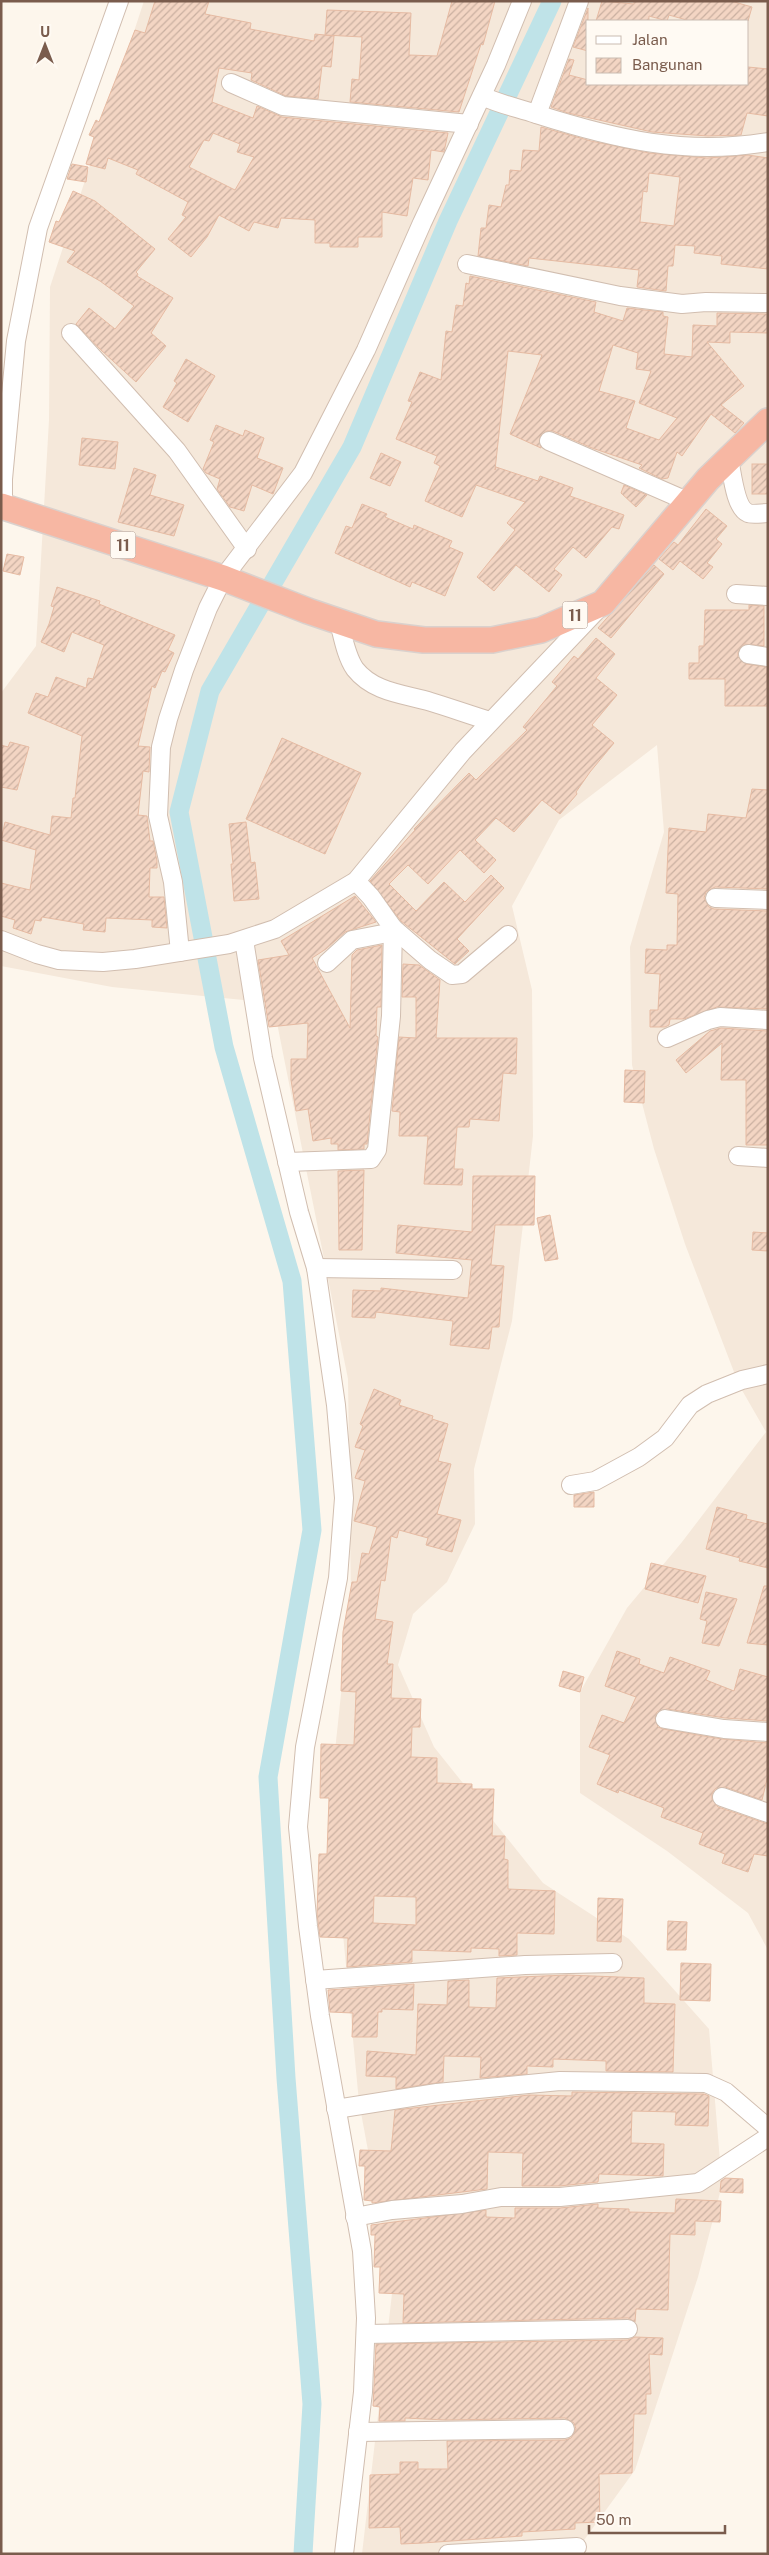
<svg xmlns="http://www.w3.org/2000/svg" width="769" height="2555" viewBox="0 0 769 2555" font-family="'Public Sans',sans-serif">
	<defs>
		<pattern id="building-hatch" width="6" height="6" patternUnits="userSpaceOnUse" patternTransform="scale(1.25)"><rect width="6" height="6" fill="#f3d5c3"/><path d="M-1 1l2-2M0 6l6-6M5 7l2-2" fill="none" stroke="#cab0a1"/></pattern>
	</defs>
	<rect width="100%" height="100%" fill="#fdf6ec"/>
	<path fill="#f5e8da" fill-rule="evenodd" d="M144,1H768V1950L748,1913L667,1851L580,1793V1692L627,1608L682,1542L766,1432L739,1385L685,1244L654,1149L632,1065L630,947L664,832L657,745L559,820L512,906L532,990L533,1136L512,1321L474,1469L475,1524L447,1582L413,1614L398,1665L434,1747L543,1883L629,1939L709,2029L722,2185L698,2277L635,2470L574,2554H362L393,2285L359,2102L330,1798L351,1600L348,1379L273,1003L112,987L1,966V693L36,646L49,420L50,287ZM588,21H748V84H588Z"/>
	<g fill="none" stroke-linecap="round" stroke-linejoin="round">
		<path stroke="#bfe3e8" stroke-width="19" d="M303,2554L312,2404L286,2078L268,1777L312,1530L292,1281L224,1047L179,812L210,691L352,447L448,221L552,1"/>
	</g>
	<g fill="url(#building-hatch)" stroke="#e6bba3" fill-rule="evenodd">
		<path d="M155,1H209L205,14L251,23L250,29L314,41L315,34L334,36L331,67L322,66L318,99L286,96L251,80L252,73L219,68L212,102L253,118L257,106L282,117L448,133L444,152L431,150L428,180L413,178L407,216L382,212V237H358V247H330V243H315V220L281,218L278,228L254,222L249,231L219,215L207,237L191,257L168,239L186,217L182,215L188,202L136,174L138,170L108,158L105,169L86,164L94,137L89,135L96,120L99,122L135,30L145,33ZM213,133L240,144L237,152L254,157L235,190L189,167L204,140L209,141Z"/>
		<path d="M452,1H495L483,45L481,44L459,112L350,102L352,79L359,80L362,37L325,35L327,10L411,13L409,55L437,56Z"/>
		<path d="M602,1L634,4V1H731L752,7L748,21H690L669,15L667,21L649,16V21H596Z"/>
		<path d="M588,8V51L573,47Z"/>
		<path d="M569,59L574,60L569,75L588,80V84H748V67L768,69V116L747,113L741,135L708,136L652,132L568,113L551,107Z"/>
		<path d="M541,127L591,141L649,153L707,158L748,155L768,158V269L721,264L722,256L694,253L695,246L675,245L673,266H668L666,291L637,287L639,270L529,258L528,266L478,256L481,228H486L489,205L501,207L506,185H509L510,170L521,171L523,150L539,151ZM649,173L680,177L674,226L640,222L643,191L647,192Z"/>
		<path d="M72,164L88,167L86,182L67,179Z"/>
		<path d="M73,191L95,201L155,249L136,272L138,274L137,276L173,298L151,333L166,346L136,382L101,350L76,324L89,308L115,329L134,306L100,281L67,262L75,251L49,242L56,221L59,222Z"/>
		<path d="M470,276L596,302L594,312L623,321L627,308L663,312V316L668,317L664,354L692,357L693,325L717,326V313L768,314V333L730,332V343L707,342L744,386L721,405L744,423L735,433L711,414L682,456L677,452L668,478L662,479L639,468L642,465L592,448L553,431H547L540,436L541,448L510,434L542,355L508,351L495,470L496,467L538,481L540,476L573,488L570,496L624,515L619,529L612,527L586,558L573,547L554,569L562,575L549,592L516,565L494,591L477,577L515,530L507,523L525,502L476,485L462,517L425,501L440,466L434,463L437,456L396,439L412,402L408,401L420,372L441,380L446,331L452,332L456,305L463,306L466,283L469,284ZM613,345L638,353L636,369L651,371L639,403L677,418L659,440L626,428L635,401L599,391Z"/>
		<path d="M186,359L215,376L188,422L163,407L177,383L174,381Z"/>
		<path d="M216,425L243,436L245,430L264,438L257,458L283,468L273,494L252,485L244,511L230,507L217,489L220,479L206,473L203,469L214,442L210,440Z"/>
		<path d="M82,438L118,442L115,469L79,465Z"/>
		<path d="M381,453L401,462L390,486L370,478Z"/>
		<rect x="752" y="464" width="16" height="30"/>
		<path d="M134,468L156,475L150,495L184,505L174,536L118,522Z"/>
		<path d="M624,485L647,495L636,507L621,493Z"/>
		<path d="M362,504L387,514L385,517L413,529L414,525L452,541L449,547L463,553L445,596L412,582L410,587L335,553L346,526L352,528Z"/>
		<path d="M706,509L727,526L716,539L722,544L707,563L713,567L703,579L680,561L673,570L659,559L674,542L678,545Z"/>
		<path d="M7,554L24,557L20,575L3,571Z"/>
		<path d="M654,565L664,574L611,638L598,628Z"/>
		<path d="M57,587L100,601L99,604L175,635L168,650L174,653L165,672L162,671L155,688L152,686L138,746L150,747L149,772L143,771L138,815L147,816L150,841H153L157,861V868H150L149,897H164L167,928L152,927V920L106,918L105,932L83,930L84,924L42,917L41,921L35,920L31,934L13,928L15,920L1,916V883L30,890L36,850L1,840L5,822L50,835L52,816L71,818L73,798H75L82,736L28,713L36,693L48,697L56,677L86,688L88,678L93,679L104,645L72,632L64,652L41,642L49,624L54,607L51,606Z"/>
		<path d="M749,605L764,606V646L744,644L738,652V657L746,664L768,667V706H725V679H689V663H699V646H704L705,610H749Z"/>
		<path d="M596,638L615,654L596,678L617,695L592,725L614,743L590,772L576,792L577,794L560,814L542,800L514,832L496,818L475,840L496,860L484,873L460,850L428,884L408,865L389,884L416,911L444,882L465,902L491,875L504,888L457,939L469,951L455,964L401,921L370,881L415,830L414,829L469,773L476,780L527,730L523,727L557,686L552,682L574,656L578,659Z"/>
		<path d="M282,738L361,773L325,854L246,819Z"/>
		<path d="M10,742L29,747L17,790L1,787V745L8,747Z"/>
		<path d="M752,789L768,790V889L715,887L706,892L704,898L709,907L714,909L768,911V1009L717,1007L684,1019H670L669,1025L665,1027H650V1010H658L660,974L645,973L646,949L667,950V945H677L678,894L666,893L669,828L706,832L708,814L746,818Z"/>
		<path d="M246,822L251,863L255,862L259,899L234,901L231,864H233L229,824Z"/>
		<path d="M355,896L376,922L345,932L326,949L312,958L350,1028L352,955L357,950L382,945L381,1007H377L376,1036L378,1037L367,1144H364V1149L338,1150V1144H331V1138L313,1141L308,1109L296,1111L291,1080V1059H307L308,1023L269,1027L258,960L289,955L281,941Z"/>
		<path d="M403,964L419,965L440,980L436,1038H517L516,1074L503,1073L499,1121L470,1119L469,1127H457L454,1169H463L462,1185L424,1184L428,1136H399L400,1112L392,1111L399,1037L416,1038V997H402Z"/>
		<path d="M721,1028L768,1031V1145H746V1080H721L722,1043L686,1073L676,1060L710,1031Z"/>
		<path d="M625,1070L645,1071L644,1103L624,1102Z"/>
		<path d="M364,1170L362,1250H339L338,1171Z"/>
		<path d="M473,1176H535L534,1225H495L491,1265L504,1266L499,1327H492L489,1349L450,1345L453,1321L376,1312L375,1318L352,1317L353,1290L381,1291V1288L468,1298L472,1260L396,1253L398,1225L472,1232Z"/>
		<path d="M550,1215L558,1259L545,1261L537,1218Z"/>
		<path d="M753,1232L768,1233V1251L752,1250Z"/>
		<path d="M374,1389L401,1400L399,1405L433,1416L432,1419L448,1424L438,1461L451,1464L437,1514L461,1520L452,1552L426,1545L428,1538L399,1530L397,1538L391,1536L385,1581L381,1580L375,1619L393,1622L387,1664H393L391,1698L421,1699L420,1727H412L411,1757L437,1758V1783L472,1784V1789H494L492,1836H505L504,1859L508,1860V1889L555,1891L554,1934L517,1933V1955L499,1956V1949L471,1948V1952L412,1950V1962L347,1967L348,1938L320,1937L317,1914L319,1854H327L329,1798H320L321,1744L354,1745L356,1692L341,1691L343,1632L352,1582H357L362,1553L369,1554L377,1527L354,1521L365,1481L355,1478L365,1450L355,1447L363,1426L360,1424ZM374,1896L416,1897V1925L373,1923Z"/>
		<path d="M594,1492V1507H574V1495Z"/>
		<path d="M717,1507L747,1515L746,1519L768,1524V1568L739,1561L740,1558L706,1549Z"/>
		<path d="M651,1563L706,1576L698,1603L645,1589Z"/>
		<path d="M764,1586H768V1645L747,1643Z"/>
		<path d="M706,1592L737,1599L719,1646L702,1643L707,1621L700,1619Z"/>
		<path d="M617,1651L640,1659L639,1664L664,1673L670,1657L710,1671L706,1680L734,1691L740,1669L768,1677V1721L725,1718L667,1709L657,1712L655,1718L658,1727L663,1729L722,1739L768,1743V1775L762,1800L725,1787L715,1789L712,1794V1799L718,1807L768,1824V1856L754,1854L748,1872L722,1863L725,1854L699,1844L703,1833L661,1817L664,1808L619,1790L618,1793L597,1784L610,1755L589,1747L602,1715L624,1723L636,1697L605,1686Z"/>
		<path d="M563,1671L584,1677L580,1692L559,1686Z"/>
		<path d="M598,1898L623,1899L621,1942L597,1941Z"/>
		<path d="M668,1921L687,1922L686,1950H667Z"/>
		<path d="M681,1963L711,1964L710,2001L680,2000Z"/>
		<path d="M567,1975L644,1978V2003L675,2004L673,2072L606,2071V2061L553,2059V2067L527,2066V2074L480,2078L481,2057L444,2056L443,2082L396,2089V2077L366,2076L367,2051L416,2055L418,2004L447,2005L448,1981L469,1980V2007L496,2008L497,1978Z"/>
		<path d="M414,1984L413,2010L382,2009V2012H378L377,2037H352L353,2013L330,2012L328,1990Z"/>
		<path d="M572,2092L704,2094L709,2096L708,2126L675,2125L676,2112L632,2111L631,2143L664,2144L663,2176L599,2174L598,2182L559,2186H522L523,2153L488,2152L487,2189L372,2203V2201L364,2200L365,2166H359L360,2150L391,2151L395,2110L529,2095L572,2096Z"/>
		<path d="M725,2178L743,2179V2193L720,2192L721,2181Z"/>
		<path d="M676,2199L721,2201L720,2222L695,2221V2235L670,2234L668,2310L636,2309L635,2322L628,2318L403,2323L404,2294L379,2293L380,2267H374L375,2235H371V2225L486,2210V2217L515,2218V2208H560L598,2204V2208L629,2209V2212L675,2213Z"/>
		<path d="M635,2337L663,2338L662,2355L649,2354L651,2394H646V2414H634L632,2473L599,2474L600,2522L575,2523V2529L522,2532V2536L423,2543L401,2544L400,2527L369,2528L370,2475L400,2474V2462H418V2469H448L447,2441L565,2440L571,2438L576,2429L574,2423L565,2418L446,2420L405,2418V2421H379L380,2407L373,2406L376,2344L628,2340Z"/>
	</g>
	<g fill="none" stroke-linecap="round" stroke-linejoin="round">
		<defs>
			<g id="minor">
				<path d="M231,83L283,106L469,124"/>
				<path d="M482,96C499,104 518,108 536,114C615,139 685,156 768,142"/>
				<path d="M537,114L579,1"/>
				<path d="M467,264L620,296L682,304L706,302L768,303"/>
				<path d="M71,333L177,451L247,549"/>
				<path d="M549,441L689,502"/>
				<path d="M729,459C732,472 735,508 748,513C753,515 762,513 768,513"/>
				<path d="M3,506V479L16,341L38,228L119,1"/>
				<path d="M736,594L768,596"/>
				<path d="M339,622C343,637 346,656 355,669C374,693 405,694 431,702C451,708 470,715 490,721"/>
				<path d="M748,654L768,657"/>
				<path d="M715,898L768,900"/>
				<path d="M393,928L430,960L452,975L462,974L508,935"/>
				<path d="M1,940L37,954L59,960L103,962L135,959L229,944L275,929L356,881L463,751L596,611"/>
				<path d="M244,940L263,1058L299,1212L316,1268L336,1405L344,1498L338,1578L305,1747L298,1827L308,1926L320,2016L362,2251L366,2318L363,2392L344,2554"/>
				<path d="M180,952L173,882L158,816L161,747L168,719L184,670L208,608L223,578L303,473L366,350L422,223L496,65L522,1"/>
				<path d="M327,963L352,940L393,932"/>
				<path d="M667,1038L708,1020L720,1017L768,1020"/>
				<path d="M738,1156L768,1158"/>
				<path d="M287,1162L371,1159L377,1150L391,1016L393,928L371,897L356,881"/>
				<path d="M316,1268L453,1270"/>
				<path d="M571,1485L595,1481L639,1457L665,1438L690,1405L707,1394L742,1380L768,1374"/>
				<path d="M665,1719L724,1729L768,1732"/>
				<path d="M722,1797L768,1813"/>
				<path d="M315,1980L525,1965L613,1963"/>
				<path d="M336,2109L437,2093L560,2081L706,2083L726,2092L768,2128"/>
				<path d="M355,2217L392,2210L462,2204L501,2197H560L698,2183L768,2137"/>
				<path d="M366,2334L628,2329"/>
				<path d="M358,2432L565,2429"/>
				<path d="M448,2554L577,2547"/>
			</g>
			<path id="highway" d="M1,506L223,578L308,611L376,634L424,640H492L541,630L603,603L708,479L768,421"/>
		</defs>
		<use href="#minor" stroke="#d1beb0" stroke-width="20"/>
		<use href="#highway" stroke="#dad1cd" stroke-width="28"/>
		<use href="#minor" stroke="#fff" stroke-width="18"/>
		<use href="#highway" stroke="#f7b7a3" stroke-width="25"/>
	</g>
	<g text-anchor="middle" stroke-width="4" stroke-linejoin="round" paint-order="stroke">
		<g fill="#fffaf3" stroke="#a28b7f" stroke-width="1">
			<rect x="110.5" y="531.5" width="25" height="27" rx="4"/>
			<rect x="562.5" y="601.5" width="25" height="27" rx="4"/>
		</g>
		<g font-size="16" font-weight="bold" fill="#7a5c4d">
			<text x="123" y="551">11</text>
			<text x="575" y="621">11</text>
		</g>
	</g>
	<rect width="769" height="2555" fill="none" stroke="#7a5c4d" stroke-width="5"/>
	<rect x="586" y="20" width="162" height="65" fill="#fffaf3" stroke="#cabbb1"/>
	<rect x="596" y="36" width="25" height="8" fill="#ffffff" stroke="#cabbb1"/>
	<text x="632" y="45" font-size="15" fill="#7a5c4d">Jalan</text>
	<rect x="596" y="58" width="25" height="15" fill="url(#building-hatch)" stroke="#cabbb1"/>
	<text x="632" y="70" font-size="15" fill="#7a5c4d">Bangunan</text>
	<g transform="translate(45 45)" stroke="#fffaf3" stroke-width="4" paint-order="stroke">
	<path d="M0-4L9 19L0 12L-9 19Z" fill="#7a5c4d"/>
	<text y="-8" font-size="14" font-weight="bold" text-anchor="middle" fill="#7a5c4d">U</text>
	</g>
	<path d="M589 2525v8h136v-8" fill="none" stroke="#7a5c4d" stroke-width="2.5"/>
	<text x="596" y="2525" font-size="15" fill="#7a5c4d" stroke="#fffaf3" stroke-width="4" paint-order="stroke">50 m</text>
</svg>
